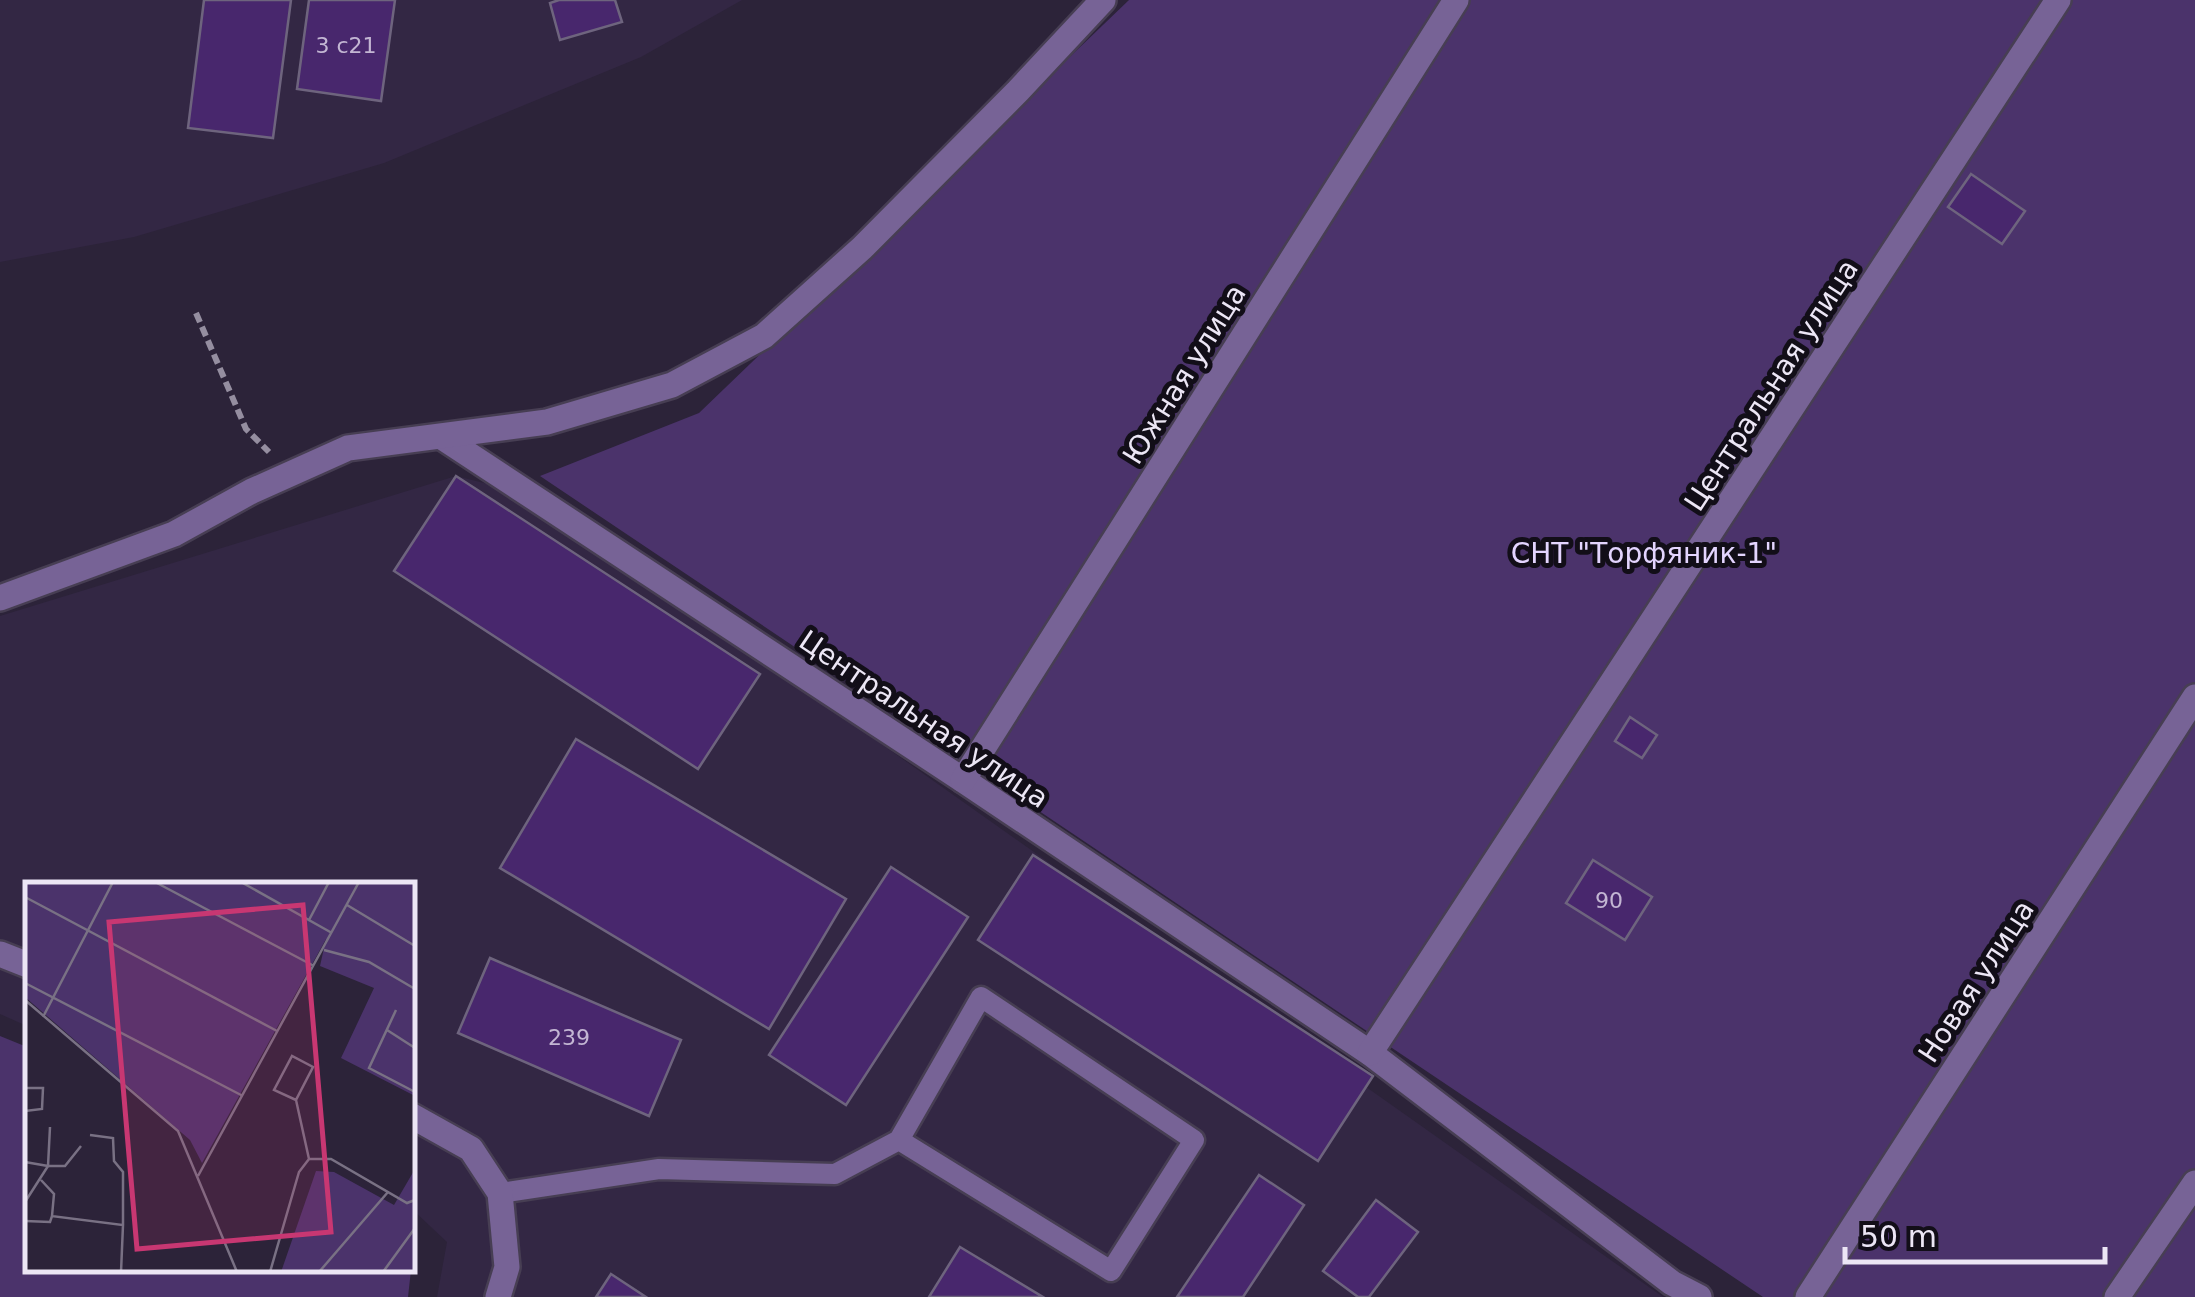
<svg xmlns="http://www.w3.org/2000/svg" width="2195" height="1297" viewBox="0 0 2195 1297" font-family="'DejaVu Sans',sans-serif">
	<rect width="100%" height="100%" fill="#2c2339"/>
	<g fill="#332744">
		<path d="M0,0H742L641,57L384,163L134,237L0,262Z"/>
		<path d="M456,476L528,494L1663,1297H437L447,1242L413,1210L412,884H28L27,1026L0,1014V616Z"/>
	</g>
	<g fill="#4b336b">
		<path d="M1129,0H2195V1297H1763L540,476L699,413Z"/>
		<path d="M0,1036L27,1047L28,1270H411L408,1297H0Z"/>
	</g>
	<g fill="#48276d" stroke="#6e647e" stroke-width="2.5">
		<path d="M204,0H291L273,138L188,128Z"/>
		<path d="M309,0H395L381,101L297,89Z"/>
		<path d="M559,0H615L622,22L560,40L550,3Z"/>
		<path d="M1971,174L2025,211L2002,244L1948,207Z"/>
		<path d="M456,476L760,674L698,769L394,571Z"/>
		<path d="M1630,717L1657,735L1642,758L1615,741Z"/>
		<path d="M576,739L846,899L769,1029L500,868Z"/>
		<path d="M1033,855L1373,1076L1318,1161L978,940Z"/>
		<path d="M1593,860L1652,897L1625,940L1566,903Z"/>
		<path d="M891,867L968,917L846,1105L769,1055Z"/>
		<path d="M490,958L681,1040L649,1116L458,1033Z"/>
		<path d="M1259,1175L1304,1205L1243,1297H1177Z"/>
		<path d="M1376,1200L1418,1232L1369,1297H1358L1323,1271Z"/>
		<path d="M960,1247L1043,1297H929Z"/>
		<path d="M611,1274L646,1297H596Z"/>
	</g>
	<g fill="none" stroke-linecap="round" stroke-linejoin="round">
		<defs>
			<path id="service" d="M500,1193L659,1169L835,1174L899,1140L1111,1271L1194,1140L981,997L899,1140"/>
			<g id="minor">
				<path d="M442,437L963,780L1370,1053L1672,1283L1699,1297"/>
				<path d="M0,598L174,534L252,491L348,448L547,422L672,385L764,336L862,248L1018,91L1103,0"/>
				<path d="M963,780L1456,0"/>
				<path d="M0,954L28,965"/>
				<path d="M1370,1053L2058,0"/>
				<path d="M412,1116L471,1149L500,1193L507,1267L498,1297"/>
				<path d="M1808,1297L2195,697"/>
				<path d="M2117,1297L2195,1183"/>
			</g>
		</defs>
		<use href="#service" stroke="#473e53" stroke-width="25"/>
		<use href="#minor" stroke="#473e53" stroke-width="30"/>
		<path stroke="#958ea0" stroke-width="6" stroke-dasharray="10 5" stroke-linecap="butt" d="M196,313L246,429L269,452"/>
		<use href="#service" stroke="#776396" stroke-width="20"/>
		<use href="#minor" stroke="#776396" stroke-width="25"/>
	</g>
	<g text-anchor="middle" stroke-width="10" stroke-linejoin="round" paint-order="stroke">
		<g font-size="22" fill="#c3b6d3">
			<text x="346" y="53">3 с21</text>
			<text x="1609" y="908">90</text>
			<text x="569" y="1045">239</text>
		</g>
		<g font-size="28" fill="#ece6f5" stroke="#120e18">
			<text transform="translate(1184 374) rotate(-58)" y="10">Южная улица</text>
			<text transform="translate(1771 385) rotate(-57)" y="10">Центральная улица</text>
			<text transform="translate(924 719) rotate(34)" y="10">Центральная улица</text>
			<text transform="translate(1976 981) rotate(-57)" y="10">Новая улица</text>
		</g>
		<g font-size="28" fill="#e4d5ff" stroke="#120e18">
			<text x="1644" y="563">СНТ "Торфяник-1"</text>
		</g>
	</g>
	<g transform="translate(25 882)">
		<rect width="390" height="390" fill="#2c2339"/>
		<path d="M0,0H390V214L316,176L349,106L295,84L301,57L177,281L165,258L0,115ZM390,287V390H256L291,289L309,290L369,323Z" fill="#4b336b"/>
		<path fill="none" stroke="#797184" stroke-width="2.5" d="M130,0L289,84M216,0L307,51M0,15L252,149M322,23L390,64M284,38L304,0M299,68L344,80L390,107M0,101L216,213M0,118L153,249L212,390M371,128L344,186L390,210M18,135L88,0M362,148L390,166M0,206H18L17,227L0,229M271,218L249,208L267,174L288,185L271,218L284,277M65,253L88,256L89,279L98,290V343M0,280L23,284L25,245M173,294L334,0M16,298L29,312L27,334M0,320L23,284H40L56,264M0,339L25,340L27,334L98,343L96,390M245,390L274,290L284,277H306L382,321L390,318M294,390L363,310M358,390L390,346"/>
		<path fill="#c83772" fill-opacity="0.15" stroke="#c83772" stroke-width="5" d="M278,23L306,350L112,367L84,40Z"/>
		<rect width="390" height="390" fill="none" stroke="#ece6f5" stroke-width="5"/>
	</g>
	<path d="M1845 1247v15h260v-15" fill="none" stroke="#ece6f5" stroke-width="5"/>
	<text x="1860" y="1247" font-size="30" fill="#ece6f5" stroke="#120e18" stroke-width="8" paint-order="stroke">50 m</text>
</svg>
